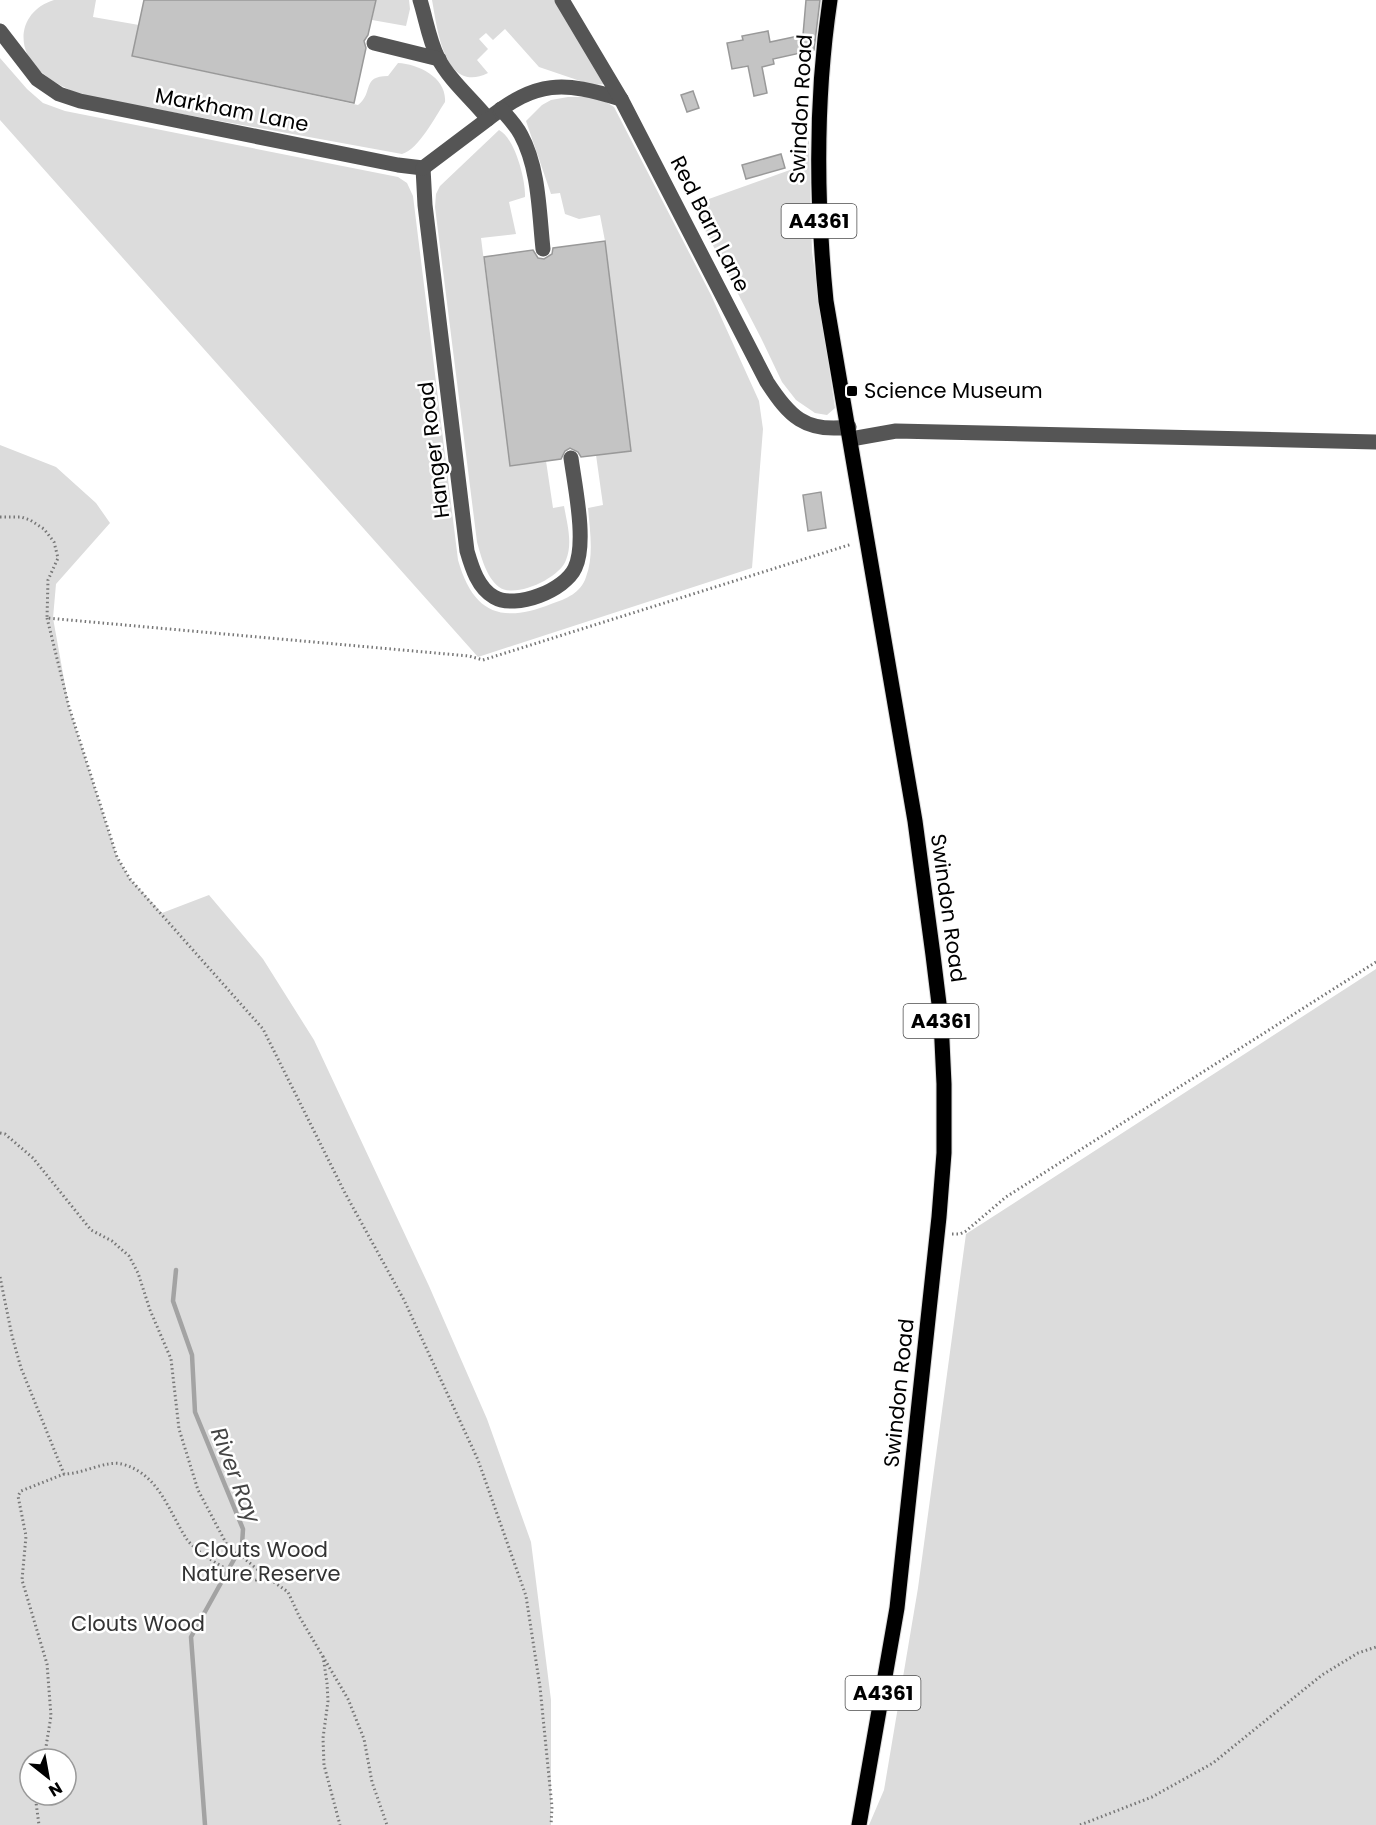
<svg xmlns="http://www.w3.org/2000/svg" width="1376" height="1825" viewBox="0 0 1376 1825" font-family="Poppins,sans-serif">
	<rect width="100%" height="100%" fill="#fff"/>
	<g fill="#dcdcdc" fill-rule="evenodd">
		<path d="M54,0H96L93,17L139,25L133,56L358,105C374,93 361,76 388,76L398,63C419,64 447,78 445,102C435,117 419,149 402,154L83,96C67,89 52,82 39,70C13,46 21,10 54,0Z"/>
		<path d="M376,0H409L410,9L406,26L372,20Z"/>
		<path d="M432,0H557L606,84L592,85L539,67L505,29L493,40L486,33L479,39L488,49L477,60L488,73C444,95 437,27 432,0Z"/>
		<path d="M0,58L27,89L43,103L65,111L398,177L407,183L413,196L458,560C473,613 501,624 551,604C566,599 581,593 586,577C594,556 590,531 588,508L603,505L596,455L631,450L605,241L600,215L579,219L565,214L560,193L551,194L526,121L542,105L551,100L568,97H598L614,107L711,295L759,401L763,429L752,568L478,657L0,120Z"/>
		<path d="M499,130C515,138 526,181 525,197L509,202L516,234L481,238L510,466L546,461L553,508L564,506C567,523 573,543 566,560C560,578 515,599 499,587C486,577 481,556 477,542L435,207L436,194L440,186Z"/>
		<path d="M809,139L812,252L835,408L827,415L815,413L796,400L782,382L761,338L692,205L801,166Z"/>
		<path d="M0,445L56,467L96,503L110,523L56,584L53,618L69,707L117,857L130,879L162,913L209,895L263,959L314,1040L429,1286L487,1419L531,1542L551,1700V1825H0ZM30,1759H66V1795H30Z"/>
		<path d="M1376,969V1825H869L884,1790L918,1588L966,1234Z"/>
	</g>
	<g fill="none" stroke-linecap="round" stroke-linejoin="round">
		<path stroke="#a3a3a3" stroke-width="4.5" d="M176,1270L173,1301L192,1355L195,1412L243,1529L242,1545L191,1637L205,1825"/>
	</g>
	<g fill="#c4c4c4" stroke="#999" stroke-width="1.5">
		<path d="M144,0H376L368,35L364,41L366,48L354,103L132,56Z"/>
		<path d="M806,0H820L814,50L773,59L774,64L762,67L767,93L754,96L748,66L732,69L727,43L743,40L742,36L768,31L770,42L803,35Z"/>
		<path d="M693,91L699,108L687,112L681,95Z"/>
		<path d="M781,154L785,168L746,179L742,165Z"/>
		<path d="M605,241L631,451L581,457L578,452L570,448L565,451L561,459L510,466L484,257L533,250L538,258L544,259L552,254L553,248Z"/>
		<path d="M821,492L826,528L808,531L803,495Z"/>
	</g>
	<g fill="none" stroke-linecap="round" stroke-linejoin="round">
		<defs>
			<path id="major" d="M830,0C815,100 816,200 826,301L915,821L933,955L941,1020L944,1084V1153L939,1217L897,1608L859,1825"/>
		</defs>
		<use href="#major" stroke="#dbdbdb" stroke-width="17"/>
		<g stroke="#777" stroke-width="3" stroke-dasharray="1.5 3" stroke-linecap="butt">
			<path d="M0,517H21L30,520L44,529L54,542L58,558L48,580L47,618L469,656L483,660L852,544"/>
			<path d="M47,618L69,707L117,857L130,879L263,1029L345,1193L404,1300L478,1460L526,1596L540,1687L552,1807L551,1825"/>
			<path d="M0,1133L5,1134L33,1158L91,1230L112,1241L129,1256L138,1273L150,1310L171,1359L179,1429L198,1490L226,1543L264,1575"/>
			<path d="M952,1234H960L966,1231L1006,1197L1376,962"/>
			<path d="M0,1277L12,1336L21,1368L64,1474C83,1474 106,1460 122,1464C159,1474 168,1510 186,1538C196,1554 237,1577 256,1580L264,1575L288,1592L299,1616L348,1699L364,1739L372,1782L387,1825"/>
			<path d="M323,1656L327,1683L328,1701L323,1738L324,1765L340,1825"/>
			<path d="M44,1759L51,1716L47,1664L22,1580L26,1536L18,1496L21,1491L64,1474"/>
			<path d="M35,1795L39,1825"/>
			<path d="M1080,1825L1152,1797L1213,1763L1322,1675L1358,1653L1376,1647"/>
		</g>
		<g stroke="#555" stroke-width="15">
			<path d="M420,0C426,19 429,40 438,58C450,81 472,99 488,119C537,80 563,81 621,99"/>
			<path d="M562,0L621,99L767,382C789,416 805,433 849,427"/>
			<path d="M0,31L37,79L59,94L80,101L398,165L423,168"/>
			<path d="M374,43L439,59"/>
			<path d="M501,109C508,117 516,125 521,135C539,168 539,212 543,249"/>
			<path d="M423,168L425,205L467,551C472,568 478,588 494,597C516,610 565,590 575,568C587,543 575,487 571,458"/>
			<path d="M423,168L488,119"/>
			<path d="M851,439L896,431L1376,442"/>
		</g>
		<use href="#major" stroke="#000" stroke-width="15"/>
	</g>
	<rect fill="#000" stroke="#fff" stroke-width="2" x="846" y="385" width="12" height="12" rx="3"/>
	<g text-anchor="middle" stroke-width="5" stroke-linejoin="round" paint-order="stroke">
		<g fill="#fff" stroke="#4c4c4c" stroke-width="1.5">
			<rect x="781.5" y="204" width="75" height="34" rx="4.5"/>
			<rect x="903.5" y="1004" width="75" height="34" rx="4.5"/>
			<rect x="845.5" y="1676" width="75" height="34" rx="4.5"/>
		</g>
		<g font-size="20" font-weight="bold" fill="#000">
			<text x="819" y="228">A4361</text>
			<text x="941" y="1028">A4361</text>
			<text x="883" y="1700">A4361</text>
		</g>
		<g font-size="21" fill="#000" stroke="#fff">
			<text transform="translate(801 109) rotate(-87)" y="7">Swindon Road</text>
			<text transform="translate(232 110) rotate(11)" y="7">Markham Lane</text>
			<text transform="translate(710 224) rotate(63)" y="7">Red Barn Lane</text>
			<text transform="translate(434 450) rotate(-97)" y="7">Hanger Road</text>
			<text transform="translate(948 908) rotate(82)" y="7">Swindon Road</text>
			<text transform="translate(899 1393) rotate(-84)" y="7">Swindon Road</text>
		</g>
		<g font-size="21" fill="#000" stroke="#fff" text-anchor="start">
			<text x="864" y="398">Science Museum</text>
		</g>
		<g font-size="21" fill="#333" stroke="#fff">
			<text x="261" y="1557">Clouts Wood<tspan x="261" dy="24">Nature Reserve</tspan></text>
			<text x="138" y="1631">Clouts Wood</text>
		</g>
		<g font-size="22" font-style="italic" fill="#444" stroke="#fff">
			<text transform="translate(236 1475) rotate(69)" y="8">River Ray</text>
		</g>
	</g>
	<g transform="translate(48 1777) rotate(149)"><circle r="28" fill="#ffffff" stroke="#999999" stroke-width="1.5"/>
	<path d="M0-4.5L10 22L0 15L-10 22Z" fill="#000000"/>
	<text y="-9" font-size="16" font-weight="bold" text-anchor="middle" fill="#000000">N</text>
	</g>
</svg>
